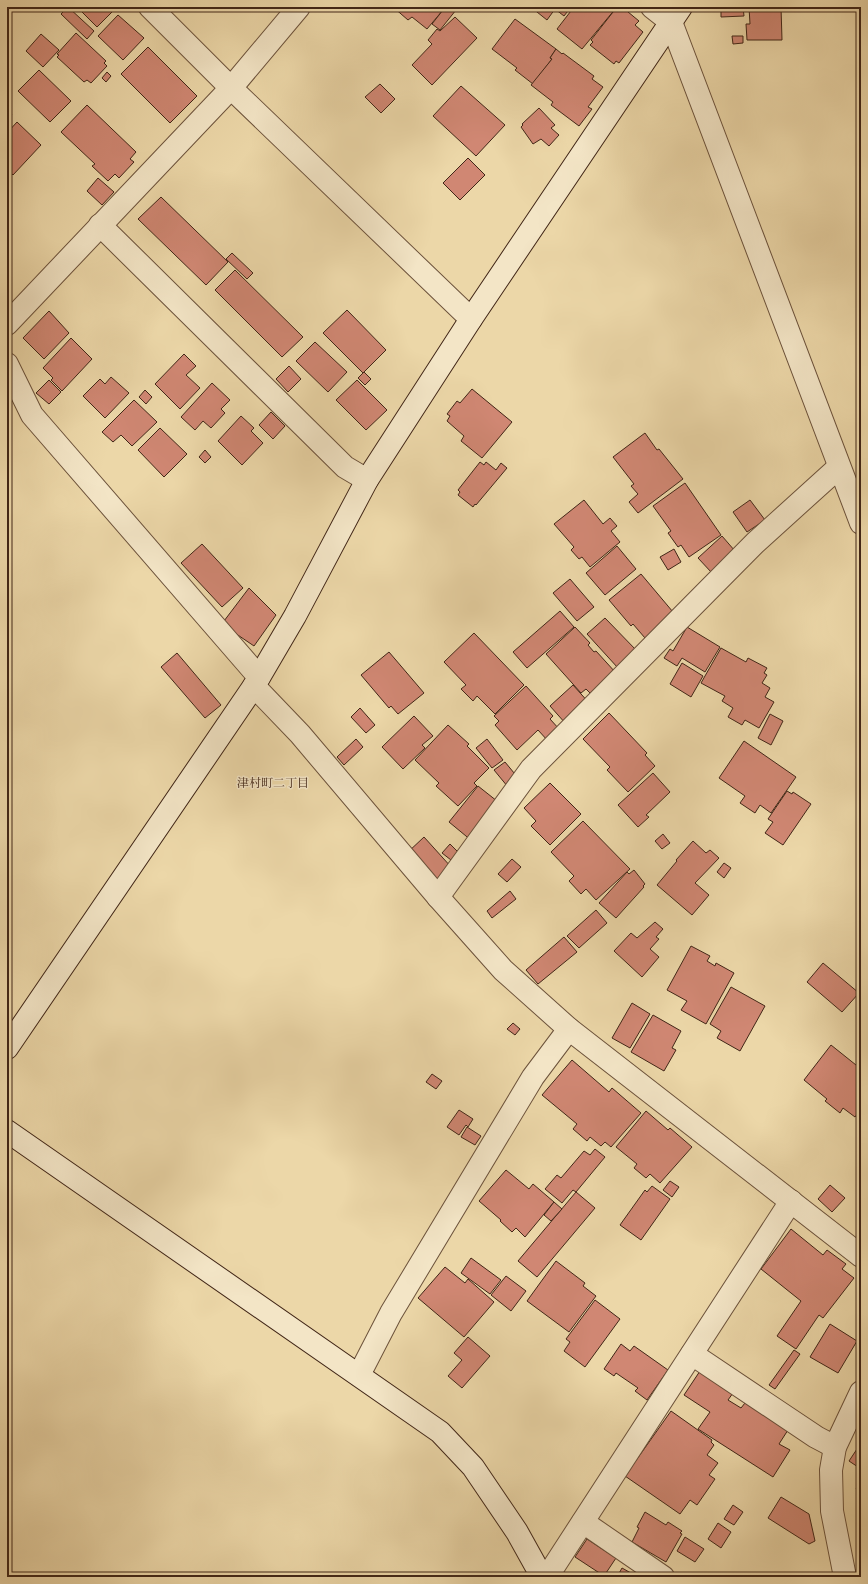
<svg xmlns="http://www.w3.org/2000/svg" width="868" height="1584" viewBox="0 0 868 1584" font-family="'IM FELL English','Noto Serif JP',serif">
	<rect width="100%" height="100%" fill="#ecd7a8"/>
	<filter id="stains"><feTurbulence type="fractalNoise" baseFrequency=".005" numOctaves="4"/><feColorMatrix values="0 0 0 0 .2 0 0 0 0 .09 0 0 0 0 .02 0 0 0 .5 -.17"/></filter>
	<radialGradient id="worn" r=".72"><stop offset=".6" stop-color="#630" stop-opacity="0"/><stop offset="1" stop-color="#630" stop-opacity=".3"/></radialGradient>
	<g fill="#d08773" stroke="#412617">
		<path d="M68,7L94,31L87,39L61,14Z"/>
		<path d="M82,7H117L97,27L81,11L84,9Z"/>
		<path d="M393,7H439L443,10L427,29L412,17L408,20Z"/>
		<path d="M439,7H453L456,10L440,30L432,24L443,10Z"/>
		<path d="M571,7L564,16L555,9L547,20L532,8Z"/>
		<path d="M574,7L616,8L582,49L557,29Z"/>
		<path d="M617,7H622L639,21L635,25L643,32L619,63L616,61L614,64L590,45L593,42L591,40Z"/>
		<path d="M721,7H743L744,16L721,17Z"/>
		<path d="M749,7H781L782,40H747L746,24H750Z"/>
		<path d="M118,15L144,38L123,60L98,36Z"/>
		<path d="M455,17L477,38L432,85L412,65L432,44L428,40L437,29L440,31Z"/>
		<path d="M515,19L556,49L550,58L552,59L533,84L515,70L517,68L492,49Z"/>
		<path d="M76,33L106,61L104,63L107,66L91,83L87,80L84,82L57,57L59,55L57,54Z"/>
		<path d="M41,34L59,50L43,67L26,51Z"/>
		<path d="M732,36H743V43L733,44Z"/>
		<path d="M148,47L197,96L170,123L121,74Z"/>
		<path d="M556,49L562,54L563,53L594,76L592,79L603,87L588,107L592,109L579,126L551,105L553,102L531,85L552,59L550,58Z"/>
		<path d="M39,70L71,101L50,122L18,91Z"/>
		<path d="M107,72L111,76L106,82L102,78Z"/>
		<path d="M7,80L12,85L7,90Z"/>
		<path d="M380,84L395,99L381,113L365,97Z"/>
		<path d="M461,86L505,125L476,156L433,116Z"/>
		<path d="M87,105L136,152L130,159L134,162L119,178L115,174L108,181L92,166L95,164L61,132Z"/>
		<path d="M539,108L555,125L551,128L559,135L549,146L541,139L533,144L521,127L523,125L522,124Z"/>
		<path d="M7,110L12,114L7,120Z"/>
		<path d="M17,122L41,145L13,175L7,169V133Z"/>
		<path d="M468,158L485,175L460,200L443,183Z"/>
		<path d="M98,178L114,192L102,205L87,191Z"/>
		<path d="M161,197L228,262L206,285L138,219Z"/>
		<path d="M232,253L253,273L247,279L226,259Z"/>
		<path d="M235,270L303,337L282,357L215,290Z"/>
		<path d="M347,310L386,350L363,373L323,333Z"/>
		<path d="M49,311L69,333L44,359L23,338Z"/>
		<path d="M71,338L92,359L62,391L51,380L53,378L43,368Z"/>
		<path d="M315,342L347,372L328,392L296,361Z"/>
		<path d="M184,354L196,366L186,375L200,388L180,409L155,384Z"/>
		<path d="M289,366L301,379L288,392L276,379Z"/>
		<path d="M364,372L371,379L365,385L358,378Z"/>
		<path d="M111,377L129,393L105,418L83,396L100,379L105,384Z"/>
		<path d="M49,380L61,392L49,404L36,393Z"/>
		<path d="M357,380L387,410L366,430L336,400Z"/>
		<path d="M212,383L230,400L221,409L225,413L211,428L203,421L195,430L181,417Z"/>
		<path d="M472,389L512,422L482,458L461,441L464,436L447,421L450,416L447,414L457,401L460,403Z"/>
		<path d="M145,390L152,397L146,404L139,397Z"/>
		<path d="M134,400L157,422L132,446L121,435L113,442L102,432Z"/>
		<path d="M271,412L285,426L273,439L259,425Z"/>
		<path d="M241,416L254,428L251,431L263,443L242,465L218,441Z"/>
		<path d="M160,428L187,454L164,477L138,450Z"/>
		<path d="M645,433L657,450L659,449L683,479L638,513L629,502L638,494L631,486L634,484L613,457Z"/>
		<path d="M205,450L211,457L205,463L199,457Z"/>
		<path d="M480,462L484,465L486,462L496,470L501,463L507,468L476,505L475,504L473,507L458,495L460,492L458,490Z"/>
		<path d="M685,483L721,535L689,557L681,545L678,547L668,533L671,531L653,506Z"/>
		<path d="M584,500L603,524L610,518L617,526L611,531L620,542L590,567L582,557L579,559L571,550L574,547L554,524Z"/>
		<path d="M750,500L765,520L747,532L733,512Z"/>
		<path d="M722,536L735,551L712,573L698,558Z"/>
		<path d="M202,544L243,588L222,607L181,563Z"/>
		<path d="M617,546L636,569L605,595L586,573Z"/>
		<path d="M674,549L681,562L668,570L660,557Z"/>
		<path d="M641,574L673,612L658,625L659,627L645,638L633,624L631,626L609,600Z"/>
		<path d="M570,579L594,607L577,621L553,593Z"/>
		<path d="M249,588L276,615L254,646L229,629L231,627L224,621Z"/>
		<path d="M560,611L574,627L527,668L513,652Z"/>
		<path d="M605,618L637,651L618,668L587,634Z"/>
		<path d="M575,627L590,643L588,645L594,652L596,651L616,673L592,695L586,689L581,693L546,654Z"/>
		<path d="M687,627L720,647L705,672L682,658L677,666L664,658L670,649L673,651Z"/>
		<path d="M474,633L524,685L495,714L477,696L473,701L461,689L466,685L444,662Z"/>
		<path d="M721,648L746,662L748,658L767,668L764,673L767,675L762,683L770,688L765,697L774,702L759,728L745,720L742,725L728,717L733,708L722,701L725,696L701,683Z"/>
		<path d="M389,652L424,693L398,714L391,706L389,708L361,675Z"/>
		<path d="M177,653L221,705L205,718L161,667Z"/>
		<path d="M682,663L703,676L691,697L670,684Z"/>
		<path d="M573,685L590,704L566,724L550,706Z"/>
		<path d="M526,686L553,716L550,719L560,730L548,741L538,730L517,750L495,725L499,721L494,716Z"/>
		<path d="M360,708L375,725L366,733L351,717Z"/>
		<path d="M609,713L647,753L645,755L655,766L628,792L607,770L610,767L583,739Z"/>
		<path d="M770,714L783,721L771,745L758,738Z"/>
		<path d="M414,716L433,736L422,745L425,748L403,769L382,747Z"/>
		<path d="M448,725L469,744L467,746L489,768L474,783L477,786L458,806L436,786L439,783L415,760Z"/>
		<path d="M356,739L363,747L344,765L337,757Z"/>
		<path d="M487,739L503,760L492,768L476,748Z"/>
		<path d="M744,741L796,777L771,813L760,805L755,813L740,803L745,796L719,778Z"/>
		<path d="M505,762L519,779L508,787L494,770Z"/>
		<path d="M653,773L670,792L646,815L649,817L638,827L618,805Z"/>
		<path d="M550,783L581,814L550,845L531,826L536,821L524,808Z"/>
		<path d="M478,786L502,805L472,841L449,822Z"/>
		<path d="M787,791L792,794L793,792L811,804L783,845L765,833L773,822L768,819Z"/>
		<path d="M583,821L630,869L596,900L586,889L581,894L569,881L574,876L551,852Z"/>
		<path d="M663,834L670,843L662,849L655,841Z"/>
		<path d="M424,837L452,868L435,883L407,853Z"/>
		<path d="M693,841L706,853L710,850L719,858L695,883L709,895L692,915L657,885L677,861L676,860Z"/>
		<path d="M450,844L458,852L451,860L442,853Z"/>
		<path d="M512,859L521,867L507,882L498,874Z"/>
		<path d="M724,863L731,868L724,878L717,872Z"/>
		<path d="M634,870L645,884L643,886L644,887L616,918L599,903L627,872L629,874Z"/>
		<path d="M510,891L516,899L492,918L487,911Z"/>
		<path d="M596,910L607,923L579,948L567,936Z"/>
		<path d="M655,922L663,929L656,937L659,939L650,949L659,957L642,977L614,951L631,933L637,938Z"/>
		<path d="M564,937L577,952L538,984L526,970Z"/>
		<path d="M691,946L710,956L707,961L715,966L716,963L734,973L706,1024L681,1010L687,1001L667,990Z"/>
		<path d="M823,963L859,993L842,1012L807,982Z"/>
		<path d="M731,987L765,1006L740,1051L717,1038L721,1031L710,1024Z"/>
		<path d="M632,1003L650,1014L630,1048L612,1038Z"/>
		<path d="M653,1015L681,1031L672,1048L676,1050L664,1071L631,1052Z"/>
		<path d="M513,1023L520,1029L515,1035L507,1029Z"/>
		<path d="M831,1045L861,1069V1109L855,1117L843,1108L840,1113L825,1101L827,1099L804,1080Z"/>
		<path d="M572,1060L609,1092L612,1088L641,1113L611,1147L605,1142L601,1146L590,1137L587,1141L573,1129L577,1124L542,1095Z"/>
		<path d="M432,1074L442,1081L436,1089L426,1082Z"/>
		<path d="M459,1110L473,1119L468,1127L466,1125L459,1135L447,1127Z"/>
		<path d="M646,1111L668,1130L670,1128L692,1147L660,1183L650,1174L646,1178L634,1168L637,1164L616,1147Z"/>
		<path d="M467,1127L481,1136L475,1145L461,1137Z"/>
		<path d="M595,1149L605,1157L576,1192L573,1190L562,1203L545,1189L557,1175L561,1178L584,1151L590,1155Z"/>
		<path d="M506,1170L529,1189L533,1184L554,1202L525,1237L516,1228L512,1232L500,1221L501,1220L479,1201Z"/>
		<path d="M670,1181L679,1187L672,1197L663,1190Z"/>
		<path d="M830,1185L845,1198L832,1212L818,1199Z"/>
		<path d="M652,1186L670,1199L641,1240L620,1225L645,1190L647,1192Z"/>
		<path d="M576,1192L595,1208L537,1277L518,1261Z"/>
		<path d="M554,1202L562,1209L551,1221L544,1215Z"/>
		<path d="M791,1229L823,1255L827,1250L846,1264L842,1269L854,1278L823,1318L819,1315L796,1349L777,1336L801,1301L761,1269Z"/>
		<path d="M471,1258L501,1280L490,1294L461,1273Z"/>
		<path d="M556,1261L585,1283L583,1286L596,1296L569,1332L527,1301Z"/>
		<path d="M445,1267L465,1283L468,1279L494,1302L464,1337L418,1298Z"/>
		<path d="M506,1276L526,1291L511,1311L491,1295Z"/>
		<path d="M595,1300L620,1319L585,1367L564,1351L570,1342L566,1339Z"/>
		<path d="M830,1324L857,1341L838,1373L810,1357Z"/>
		<path d="M468,1337L490,1356L462,1388L448,1376L462,1360L454,1353Z"/>
		<path d="M621,1344L630,1351L634,1346L668,1370L647,1400L635,1391L638,1388L616,1373L614,1376L604,1369Z"/>
		<path d="M794,1350L800,1354L775,1389L769,1385Z"/>
		<path d="M700,1371L733,1393L728,1400L741,1408L745,1403L788,1430L779,1444L790,1450L773,1477L698,1429L710,1412L684,1395Z"/>
		<path d="M671,1411L712,1440L711,1442L714,1445L707,1455L718,1463L709,1475L715,1479L697,1505L690,1500L680,1514L625,1476Z"/>
		<path d="M859,1446L861,1447V1469L849,1461Z"/>
		<path d="M861,1481V1492L856,1489Z"/>
		<path d="M781,1497L809,1514L815,1541L809,1544L768,1518Z"/>
		<path d="M733,1505L743,1512L734,1525L724,1519Z"/>
		<path d="M645,1512L666,1525L668,1522L682,1531L680,1533L682,1534L666,1562L632,1542L639,1528L637,1527Z"/>
		<path d="M718,1523L731,1532L721,1548L708,1539Z"/>
		<path d="M685,1537L704,1549L695,1562L677,1551Z"/>
		<path d="M587,1539L616,1558L604,1576L575,1557Z"/>
		<path d="M861,1561V1577L854,1573Z"/>
		<path d="M622,1568L638,1577H617Z"/>
	</g>
	<g fill="none" stroke-linecap="round" stroke-linejoin="round">
		<defs>
			<g id="street">
				<path d="M150,7L231,88L471,319"/>
				<path d="M652,7L671,22L861,523"/>
				<path d="M100,225L345,467L367,480"/>
				<path d="M7,324L231,88L299,7"/>
				<path d="M7,364L32,415L259,677"/>
				<path d="M254,686L300,734L438,897L503,970L569,1029L861,1256"/>
				<path d="M438,897L531,769L755,543L839,467"/>
				<path d="M692,1354L816,1437L835,1447"/>
				<path d="M359,1375L391,1313L533,1077L569,1029"/>
				<path d="M583,1522L663,1577"/>
				<path d="M547,1577L791,1201"/>
				<path d="M845,1577L832,1511L831,1470L835,1447L861,1392"/>
			</g>
			<g id="secondary">
				<path d="M7,1048L254,686L295,616L367,480L471,319L681,7"/>
				<path d="M7,1131L440,1432L473,1467L517,1532L542,1577"/>
			</g>
		</defs>
		<use href="#street" stroke="#6c523b" stroke-width="24"/>
		<use href="#secondary" stroke="#412617" stroke-width="24"/>
		<use href="#street" stroke="#f3e5c6" stroke-width="22"/>
		<use href="#secondary" stroke="#f3e5c6" stroke-width="22"/>
	</g>
	<g text-anchor="middle" stroke-width="3" stroke-linejoin="round" paint-order="stroke">
		<g font-size="12" fill="#412617" stroke="#f3e5c6">
			<text x="273" y="787">津村町二丁目</text>
		</g>
	</g>
	<rect width="868" height="1584" fill="none" stroke="#ecd7a8" stroke-width="24"/>
	<rect x="8" y="8" width="852" height="1568" fill="none" stroke="#412617" stroke-width="2"/>
	<rect x="12" y="12" width="844" height="1560" fill="none" stroke="#412617"/>
	<rect width="100%" height="100%" filter="url(#stains)"/>
	<rect width="100%" height="100%" fill="url(#worn)"/>
</svg>
